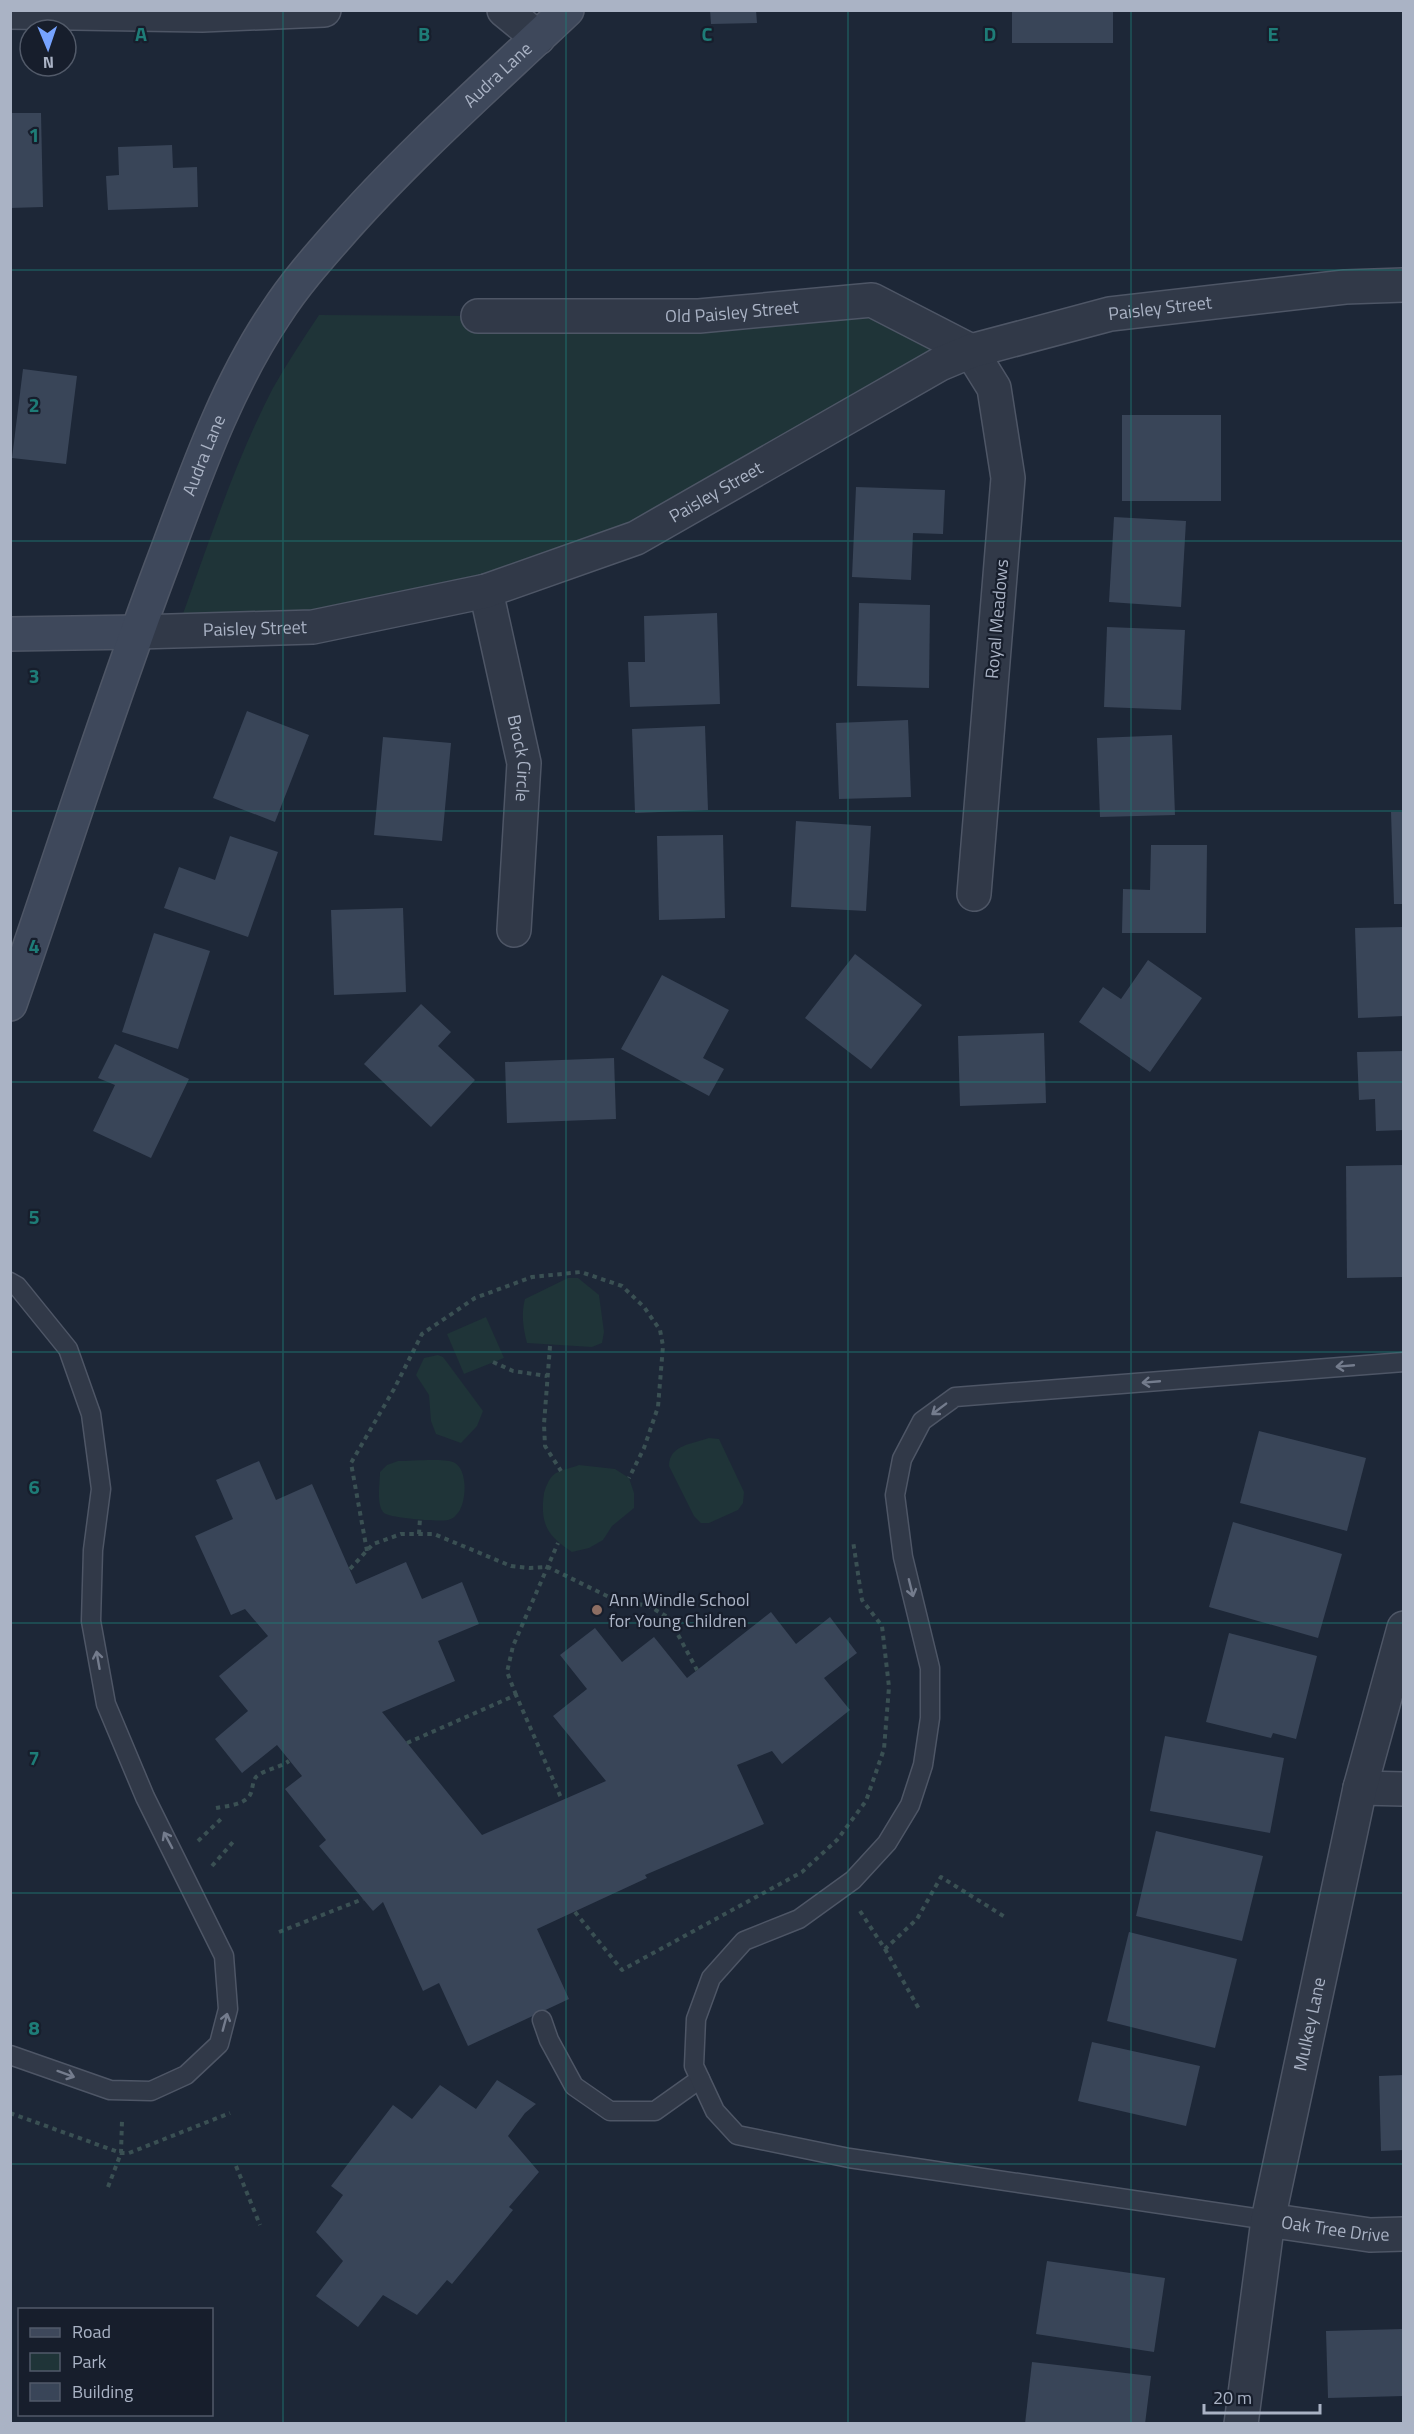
<svg xmlns="http://www.w3.org/2000/svg" width="1414" height="2434" viewBox="0 0 1414 2434" font-family="'Titillium Web',sans-serif">
	<rect width="100%" height="100%" fill="#1d2737"/>
	<g fill="#1f3438">
		<path d="M872,300L971,351L636,538L486,591L177,630C207,549 233,465 273,388C287,363 303,339 319,315L478,316Z"/>
		<path d="M568,1278H578L599,1295L604,1332L602,1343L592,1347L527,1343C523,1328 521,1313 525,1299Z"/>
		<path d="M486,1317L504,1358L464,1374L447,1334Z"/>
		<path d="M438,1355L443,1357L483,1411L477,1426L461,1443L436,1434L431,1421L429,1395L416,1375L424,1358Z"/>
		<path d="M709,1438L719,1439L744,1492L743,1503L738,1510L709,1523H701L694,1516L669,1466C669,1445 692,1444 709,1438Z"/>
		<path d="M398,1461C410,1461 443,1458 453,1462C469,1468 467,1506 456,1515C454,1518 451,1519 448,1520C439,1522 390,1518 384,1513C376,1505 380,1483 380,1472L387,1465Z"/>
		<path d="M579,1465L615,1469L629,1478L634,1493V1508L612,1526L603,1540L589,1548L572,1552C546,1535 540,1523 544,1493C546,1486 550,1476 556,1473C563,1469 572,1468 579,1465Z"/>
	</g>
	<g fill="#394558">
		<path d="M710,10H756L757,23L711,24Z"/>
		<rect x="1012" y="10" width="101" height="33"/>
		<path d="M10,113H41L43,207L10,208Z"/>
		<path d="M172,145L173,168L197,167L198,207L108,210L106,176L119,175L118,147Z"/>
		<path d="M23,369L77,376L66,464L12,458Z"/>
		<rect x="1122" y="415" width="99" height="86"/>
		<path d="M856,487L945,490L943,534L913,533L911,580L852,577Z"/>
		<path d="M1114,517L1186,521L1181,607L1109,602Z"/>
		<path d="M859,603L930,605L929,688L857,686Z"/>
		<path d="M717,613L720,704L630,707L628,662H645L644,616Z"/>
		<path d="M1107,627L1185,630L1181,710L1104,707Z"/>
		<path d="M247,711L309,735L275,822L213,798Z"/>
		<path d="M908,720L911,797L839,799L836,723Z"/>
		<path d="M705,726L708,810L635,813L632,729Z"/>
		<path d="M1172,735L1175,815L1100,817L1097,738Z"/>
		<path d="M383,737L451,743L442,841L374,835Z"/>
		<path d="M1391,812H1404V904H1394Z"/>
		<path d="M796,821L871,826L866,911L791,907Z"/>
		<path d="M723,835L725,918L659,920L657,836Z"/>
		<path d="M230,836L278,852L248,937L164,908L179,867L215,880Z"/>
		<path d="M1151,845H1207L1206,933H1122L1123,889L1150,890Z"/>
		<path d="M403,908L406,992L334,995L331,910Z"/>
		<path d="M1404,927V1016L1358,1018L1355,928Z"/>
		<path d="M154,933L210,951L178,1049L122,1032Z"/>
		<path d="M855,954L922,1005L871,1069L805,1018Z"/>
		<path d="M1148,960L1202,998L1150,1072L1079,1022L1103,987L1121,999Z"/>
		<path d="M662,975L729,1010L703,1058L724,1069L709,1096L621,1049Z"/>
		<path d="M421,1004L451,1032L438,1046L475,1080L431,1127L364,1064Z"/>
		<path d="M1044,1033L1046,1103L960,1106L958,1036Z"/>
		<path d="M115,1044L189,1079L151,1158L93,1131L115,1085L98,1078Z"/>
		<path d="M1404,1051V1130L1376,1131L1375,1099L1359,1100L1357,1052Z"/>
		<path d="M614,1058L616,1119L507,1123L505,1062Z"/>
		<path d="M1404,1165V1277L1347,1278L1346,1166Z"/>
		<path d="M1259,1431L1366,1458L1347,1531L1240,1503Z"/>
		<path d="M259,1461L276,1500L312,1484L356,1584L406,1562L422,1599L462,1582L479,1624L438,1641L455,1681L382,1712L482,1835L606,1781L553,1716L587,1689L560,1655L595,1628L622,1662L654,1637L687,1678L771,1612L796,1644L830,1617L857,1653L824,1678L850,1710L782,1764L772,1751L737,1765L764,1824L645,1875L647,1878L537,1929L569,1999L468,2046L439,1983L423,1991L383,1902L373,1911L319,1846L326,1840L285,1789L302,1776L277,1745L242,1773L215,1739L248,1711L219,1676L268,1636L245,1609L231,1615L195,1536L233,1519L216,1480Z"/>
		<path d="M1233,1522L1342,1554L1318,1638L1209,1607Z"/>
		<path d="M1229,1633L1317,1656L1296,1739L1273,1733L1271,1738L1206,1722Z"/>
		<path d="M1165,1736L1284,1758L1270,1833L1150,1811Z"/>
		<path d="M1156,1831L1263,1856L1242,1941L1136,1916Z"/>
		<path d="M1129,1932L1237,1959L1215,2048L1107,2021Z"/>
		<path d="M1092,2042L1200,2066L1186,2126L1078,2101Z"/>
		<path d="M1404,2075V2150L1381,2151L1379,2076Z"/>
		<path d="M497,2080L536,2104L525,2113L508,2136L539,2172L509,2207L513,2210L452,2284L447,2280L417,2315L383,2295L358,2327L316,2296L343,2261L316,2232L343,2195L331,2186L393,2105L412,2119L440,2085L476,2109Z"/>
		<path d="M1047,2261L1165,2278L1154,2352L1036,2334Z"/>
		<path d="M1404,2329V2396L1328,2398L1326,2331Z"/>
		<path d="M1032,2362L1151,2376L1145,2424H1025Z"/>
	</g>
	<g fill="none" stroke-linecap="round" stroke-linejoin="round">
		<defs>
			<g id="lane">
				<path d="M10,1282L17,1286L68,1349L91,1414L101,1489L93,1550L91,1621L106,1704L145,1797L224,1956L228,2009L219,2044L186,2075L151,2091L110,2090L10,2055"/>
				<path d="M542,2020L549,2040L574,2086L610,2111H655L700,2079"/>
				<path d="M1268,2220L849,2158L737,2135L715,2111L694,2066L696,2019L711,1978L744,1941L799,1919L853,1880L887,1843L910,1805L923,1765L930,1718V1668L903,1557L895,1495L902,1459L922,1421L955,1397L1404,1362"/>
			</g>
			<g id="street">
				<path d="M504,10L538,38"/>
				<path d="M10,12L202,15L324,10"/>
				<path id="s1" d="M478,316H699L872,300L971,351L994,388L1008,478L974,894"/>
				<path id="s2" d="M486,591L524,763L514,930"/>
				<path id="s3" d="M137,632L313,627L486,591L636,538L940,364L971,351L1110,314L1345,287L1404,285"/>
				<path d="M1360,1788L1404,1789"/>
				<path id="s4" d="M1268,2220L1370,2235L1404,2234"/>
				<path id="s5" d="M1241,2424L1268,2220L1360,1788L1404,1628"/>
			</g>
			<g id="secondary">
				<path d="M10,634L137,632"/>
				<path id="s6" d="M10,1004C62,855 109,704 165,557C196,474 226,387 276,313C294,285 316,260 338,235C408,155 489,84 567,10"/>
			</g>
		</defs>
		<use href="#lane" stroke="#4e5666" stroke-width="21"/>
		<use href="#street" stroke="#4e5666" stroke-width="36"/>
		<use href="#secondary" stroke="#4e5666" stroke-width="36"/>
		<g stroke="#3a5053" stroke-width="4" stroke-dasharray="4.5 4.5" stroke-linecap="butt">
			<path d="M550,1346L544,1424L545,1446L561,1471"/>
			<path d="M493,1362L513,1371L547,1376"/>
			<path d="M419,1534L420,1518"/>
			<path d="M367,1551L351,1463L394,1389L422,1334L475,1298L532,1277L581,1272L622,1286L644,1307L660,1330L663,1346L658,1407L644,1448L629,1478"/>
			<path d="M350,1569L373,1544L401,1534H434L511,1566L530,1568L548,1567L615,1600L649,1606L669,1618L697,1670"/>
			<path d="M516,1695L507,1672L513,1646L558,1543"/>
			<path d="M407,1743L516,1695L562,1800"/>
			<path d="M216,1808C226,1806 244,1805 250,1795C253,1790 252,1782 256,1777C263,1770 279,1768 289,1761"/>
			<path d="M198,1841L221,1819"/>
			<path d="M212,1866L233,1842"/>
			<path d="M860,1911L885,1949L917,1919L941,1877L1005,1917"/>
			<path d="M575,1912L622,1970L802,1872L837,1840L866,1801L884,1749L889,1687L882,1626L862,1600L853,1541"/>
			<path d="M279,1932L363,1899"/>
			<path d="M885,1949L919,2009"/>
			<path d="M10,2113L121,2153H129L230,2113"/>
			<path d="M236,2166L260,2225"/>
			<path d="M108,2187L121,2153L122,2120"/>
		</g>
		<use href="#lane" stroke="#313948" stroke-width="18"/>
		<use href="#street" stroke="#313948" stroke-width="33"/>
		<use href="#secondary" stroke="#3e485b" stroke-width="33"/>
	</g>
	<defs><path id="oneway-shaft" d="M-6 0H5M1.5-3L5.5 0L1.5 3" fill="none" stroke-width="1.6" stroke-linecap="round" stroke-linejoin="round" transform="scale(1.5)"/></defs>
	<g stroke="#747c8d">
		<use href="#oneway-shaft" transform="translate(1345 1366) rotate(175)"/>
		<use href="#oneway-shaft" transform="translate(1151 1382) rotate(175)"/>
		<use href="#oneway-shaft" transform="translate(939 1409) rotate(143)"/>
		<use href="#oneway-shaft" transform="translate(911 1588) rotate(76)"/>
		<use href="#oneway-shaft" transform="translate(98 1660) rotate(-100)"/>
		<use href="#oneway-shaft" transform="translate(168 1840) rotate(-118)"/>
		<use href="#oneway-shaft" transform="translate(225 2022) rotate(-75)"/>
		<use href="#oneway-shaft" transform="translate(66 2074) rotate(20)"/>
	</g>
	<path fill="none" stroke="#1e7c77" stroke-width="1.5" stroke-opacity="0.55" d="M283,10V2424M566,10V2424M848,10V2424M1131,10V2424M10,270H1404M10,541H1404M10,811H1404M10,1082H1404M10,1352H1404M10,1623H1404M10,1893H1404M10,2164H1404"/>
	<circle fill="#8d6e63" stroke="#171e2c" stroke-width="2" cx="597" cy="1610" r="6"/>
	<g text-anchor="middle" stroke-width="4.5" stroke-linejoin="round" paint-order="stroke">
		<g font-size="18" fill="#aab3c5" stroke="#171e2c">
			<text dy="6" stroke="none"><textPath href="#s6" startOffset="1068">Audra Lane</textPath></text>
			<text dy="6" stroke="none"><textPath href="#s3" startOffset="1090">Paisley Street</textPath></text>
			<text dy="6" stroke="none"><textPath href="#s1" startOffset="254">Old Paisley Street</textPath></text>
			<text dy="6" stroke="none"><textPath href="#s6" startOffset="582">Audra Lane</textPath></text>
			<text dy="6" stroke="none"><textPath href="#s3" startOffset="604">Paisley Street</textPath></text>
			<text transform="translate(997 619) rotate(-85)" y="6">Royal Meadows</text>
			<text dy="6" stroke="none"><textPath href="#s3" startOffset="118">Paisley Street</textPath></text>
			<text dy="6" stroke="none"><textPath href="#s2" startOffset="171">Brock Circle</textPath></text>
			<text dy="6" stroke="none"><textPath href="#s5" startOffset="406">Mulkey Lane</textPath></text>
			<text dy="6" stroke="none"><textPath href="#s4" startOffset="68">Oak Tree Drive</textPath></text>
		</g>
		<g font-size="18" fill="#aab3c5" stroke="#171e2c" text-anchor="start">
			<text x="609" y="1606">Ann Windle School<tspan x="609" dy="21">for Young Children</tspan></text>
		</g>
	</g>
	<g font-size="20" text-anchor="middle" font-weight="bold" fill="#1e7c77" stroke="#171e2c" stroke-width="4.5" stroke-linejoin="round" paint-order="stroke">
		<text x="141" y="41">A</text>
		<text x="424" y="41">B</text>
		<text x="707" y="41">C</text>
		<text x="990" y="41">D</text>
		<text x="1273" y="41">E</text>
		<text x="34" y="142">1</text>
		<text x="34" y="412">2</text>
		<text x="34" y="683">3</text>
		<text x="34" y="953">4</text>
		<text x="34" y="1224">5</text>
		<text x="34" y="1494">6</text>
		<text x="34" y="1765">7</text>
		<text x="34" y="2035">8</text>
	</g>
	<rect width="1414" height="2434" fill="none" stroke="#aab3c5" stroke-width="24"/>
	<rect x="18" y="2308" width="195" height="108" fill="#171e2c" stroke="#525a69" stroke-width="1.5"/>
	<rect x="30" y="2328" width="30" height="9" fill="#3e485b" stroke="#525a69" stroke-width="1.5"/>
	<text x="72" y="2338" font-size="18" fill="#aab3c5">Road</text>
	<rect x="30" y="2353" width="30" height="18" fill="#1f3438" stroke="#525a69" stroke-width="1.5"/>
	<text x="72" y="2368" font-size="18" fill="#aab3c5">Park</text>
	<rect x="30" y="2383" width="30" height="18" fill="#394558" stroke="#525a69" stroke-width="1.5"/>
	<text x="72" y="2398" font-size="18" fill="#aab3c5">Building</text>
	<g transform="translate(48 48) rotate(178)"><circle r="28" fill="#171e2c" stroke="#525a69" stroke-width="1.5"/>
	<path d="M0-4.5L10 22L0 15L-10 22Z" fill="#76a3ff"/>
	<text y="-9" font-size="16" font-weight="bold" text-anchor="middle" fill="#aab3c5">N</text>
	</g>
	<path d="M1204 2404v9h116v-9" fill="none" stroke="#aab3c5" stroke-width="3"/>
	<text x="1213" y="2404" font-size="18" fill="#aab3c5" stroke="#171e2c" stroke-width="4.5" paint-order="stroke">20 m</text>
</svg>
